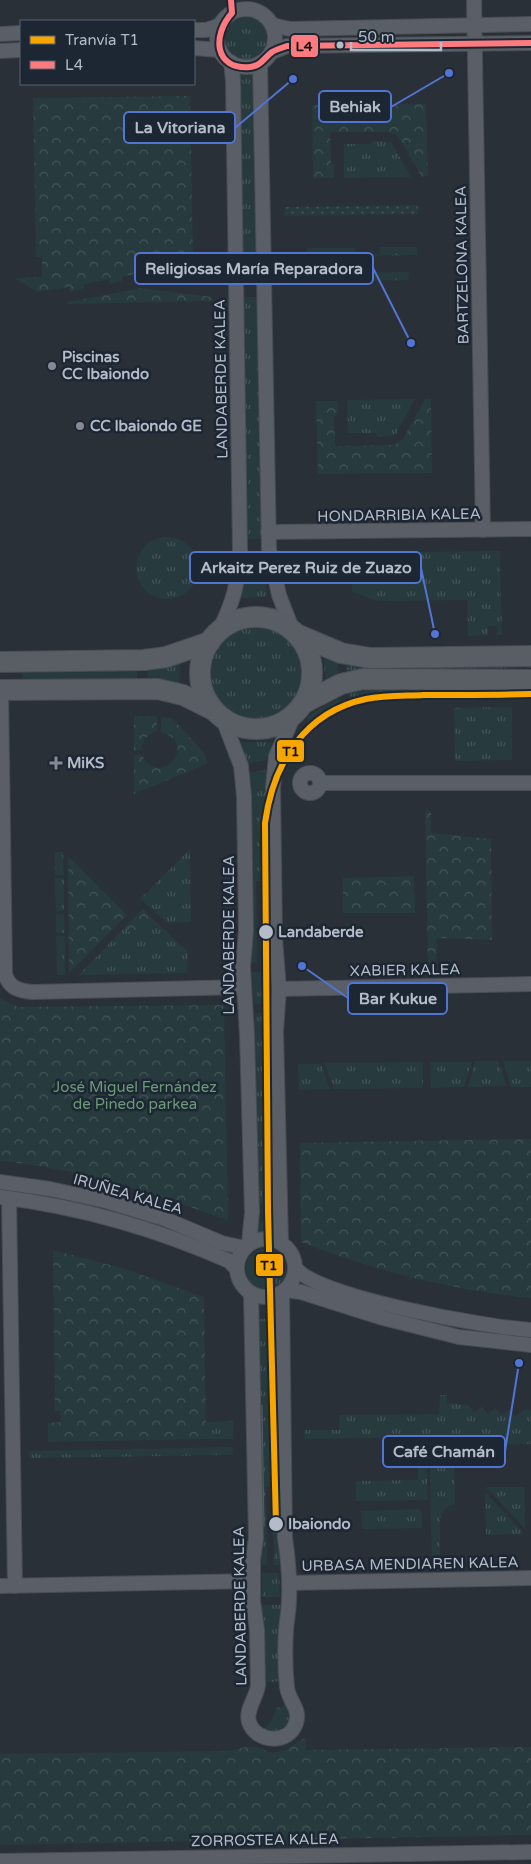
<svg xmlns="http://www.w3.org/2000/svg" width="531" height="1864" viewBox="0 0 531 1864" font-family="'Varela Round',sans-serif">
	<defs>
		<pattern id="grass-tufts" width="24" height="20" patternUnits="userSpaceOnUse" patternTransform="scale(1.25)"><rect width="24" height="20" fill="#273a3e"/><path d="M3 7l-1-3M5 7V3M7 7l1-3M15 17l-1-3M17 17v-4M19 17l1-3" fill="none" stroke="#445559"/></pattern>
		<pattern id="park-crowns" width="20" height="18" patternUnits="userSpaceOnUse" patternTransform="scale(1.25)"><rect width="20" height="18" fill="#273a3e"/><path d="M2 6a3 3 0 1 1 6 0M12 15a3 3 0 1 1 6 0" fill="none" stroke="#445559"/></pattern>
		<pattern id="garden-dots" width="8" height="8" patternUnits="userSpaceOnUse" patternTransform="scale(1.25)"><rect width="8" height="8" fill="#273a3e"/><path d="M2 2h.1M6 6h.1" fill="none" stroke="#445559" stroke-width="1.8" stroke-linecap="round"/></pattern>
	</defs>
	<rect width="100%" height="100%" fill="#2a3038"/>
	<g fill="url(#grass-tufts)">
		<circle cx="246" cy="38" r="21"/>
		<path d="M254,73L259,283H241L238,76L240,74Z"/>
		<path d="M373,141L391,142L411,177L344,178V144H371Z"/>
		<path d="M380,247H417V255L359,256V255L380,254Z"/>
		<path d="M307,248H355V256L307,257Z"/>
		<path d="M409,272L408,280L335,281V283H329V281L286,282V274Z"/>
		<path d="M241,297H260L263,539H245Z"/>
		<path d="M415,399L396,434L392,436L378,437L375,433H348L347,400Z"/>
		<circle cx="167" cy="568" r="31"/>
		<path d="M500,551L502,635H497V626H488V635L468,636L467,600L383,601L373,600L352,591V553Z"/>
		<path d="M264,552L267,597L241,598L243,589L246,553Z"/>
		<circle cx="256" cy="673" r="50"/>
		<path d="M324,657L337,661L338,679L325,681Z"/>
		<path d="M180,660L179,689L148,684L147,665Z"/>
		<path d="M347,662H531V668L346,670Z"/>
		<path d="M137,665V684H22V666Z"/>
		<path d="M531,685V696L387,697L364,700L351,706L349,694L381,687Z"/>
		<path d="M340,698L342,708L322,719L306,732L308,717L319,709Z"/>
		<path d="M512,707V760L455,761L454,708Z"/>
		<path d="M241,742H272L269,759L247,764Z"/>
		<path d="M266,770L269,963H264L263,881H256L257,963H252L248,773Z"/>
		<path d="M190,849L191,922L168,923L140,899Z"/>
		<path d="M55,852H63L64,875H55Z"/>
		<path d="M55,878H64V911L56,912Z"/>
		<path d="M56,914H64L65,933H56Z"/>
		<path d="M153,919L188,952L187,973L79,975L125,927L130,932L141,929Z"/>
		<path d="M56,936H65V975H57Z"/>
		<path d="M252,972H269V1003L254,1004Z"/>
		<path d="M268,1012L271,1030L273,1209L256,1201L253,1034L255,1013Z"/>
		<path d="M475,1061H498L507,1086L468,1087Z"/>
		<path d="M503,1061H531V1087H511Z"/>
		<path d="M423,1062V1088L334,1089L325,1063Z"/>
		<path d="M430,1062H472L464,1087L431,1088Z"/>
		<path d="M298,1064H321L330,1089L299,1090Z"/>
		<path d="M255,1219L273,1227V1233L259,1234L256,1232Z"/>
		<circle cx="266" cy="1269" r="20"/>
		<path d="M258,1319H275L279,1565H274L272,1487H266L267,1565H262Z"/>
		<path d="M440,1395H447V1403L468,1405L474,1412L482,1407L488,1414L495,1408L502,1415L509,1409L515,1417L524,1410H531V1444L454,1446L455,1504C446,1506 443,1511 440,1519V1562H432L429,1437L305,1439L304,1430H339V1415L439,1414Z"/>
		<path d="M233,1421V1439H206V1422Z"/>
		<path d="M418,1446H426L428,1500L356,1501V1481L418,1480Z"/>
		<path d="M233,1447L232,1455L29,1458V1451Z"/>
		<path d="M486,1487H525V1529Z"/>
		<path d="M485,1492L522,1531L523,1534L486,1535Z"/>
		<path d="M418,1509L422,1512V1528L362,1529L361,1511Z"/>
		<path d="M262,1573H279L280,1597H262Z"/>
		<path d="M262,1605H280L281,1681L264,1683Z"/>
		<path d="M288,1704C293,1723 285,1737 264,1730L273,1718L277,1707L281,1708Z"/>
	</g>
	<g fill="url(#park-crowns)">
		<path d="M190,96L193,254H186L187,275L138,273L122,277V281L110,284L109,279L84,284V288L70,292L69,287L37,292L15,278L42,277V257H36L33,98Z"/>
		<path d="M426,104L428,176L422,177L398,136L388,132H330L331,163L334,164V178H313L312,105Z"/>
		<path d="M141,288L212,297L213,301L68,304V302Z"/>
		<path d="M425,399H431L432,473L318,474L316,401H338V414L334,416L335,446L394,445L403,439Z"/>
		<path d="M134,716H157V731C147,734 143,740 141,750L134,751Z"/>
		<path d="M161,717L169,718L175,721L204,753L208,763L134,794V755H142C160,791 200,743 161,732Z"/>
		<path d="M431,811V833L491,839L492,940L437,938L436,969L428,970L425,812Z"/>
		<path d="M68,856L127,915L69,973Z"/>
		<path d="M414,876L415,913H343V878Z"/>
		<path d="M143,909L153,919L141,929L130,932L125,927Z"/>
		<path d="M0,998L18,1007L224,1005L228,1218L226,1220C153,1193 78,1168 0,1161Z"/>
		<path d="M531,1139V1298C451,1290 375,1271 301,1242L300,1143Z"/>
		<path d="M53,1250L125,1269L204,1297L206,1439L48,1442V1423L61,1422L60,1411H55Z"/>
		<path d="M306,1738V1750L531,1747V1835L0,1845V1754L227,1751C235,1750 247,1746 255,1747C266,1749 268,1755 282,1751C291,1749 297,1740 306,1738Z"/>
	</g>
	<path fill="url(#garden-dots)" d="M418,205V214L285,216L284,207Z"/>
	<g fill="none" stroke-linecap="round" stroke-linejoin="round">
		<defs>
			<g id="street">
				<path d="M474,0L483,530"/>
				<circle cx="246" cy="38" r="29"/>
				<path d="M272,25L290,29L531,24"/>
				<path d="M194,30H206L221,25"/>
				<path d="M0,34L21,33"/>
				<path d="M194,48L220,50"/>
				<path d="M0,51L21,50"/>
				<path d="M272,52L287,46L531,43"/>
				<path d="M260,63L269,549L279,595L293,631"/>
				<path d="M268,532L531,529"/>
				<path d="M219,631C234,600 238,585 240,550L233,80L231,62"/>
				<path d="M1,690L5,974C9,988 19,991 33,992L244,987"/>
				<path d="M223,719L241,766L244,796L246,931L243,967L247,1035L252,1212L249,1244"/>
				<circle cx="310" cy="783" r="10"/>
				<path d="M320,783H531"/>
				<path d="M279,989L531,984"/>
				<path d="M0,1182L50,1189L106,1201L165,1219L222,1243L245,1248"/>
				<path d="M1,1197C80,1207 157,1229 229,1261L237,1269"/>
				<path d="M9,1198L15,1586"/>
				<circle cx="266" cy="1268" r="29"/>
				<path d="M281,1243L276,1031L279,989L275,939L273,787L276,756L294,715"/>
				<path d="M295,1267C313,1297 492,1328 531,1330"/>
				<path d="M285,1290L301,1292L383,1318L459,1337L531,1345"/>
				<path d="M251,1293L256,1538L253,1560V1601L257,1630L258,1685C257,1697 245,1710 249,1722C256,1743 289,1745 296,1723C301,1709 288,1700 287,1687C285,1669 285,1648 286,1630C287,1619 289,1609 289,1599C290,1579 288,1558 285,1538L282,1293"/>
				<path d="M289,1583L531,1578"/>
				<path d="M0,1586L253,1581"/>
				<path d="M0,1861L531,1852"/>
			</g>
			<g id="secondary">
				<circle cx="256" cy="673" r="56"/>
				<path d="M296,634L341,653L370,658L531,656"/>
				<path d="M0,662L144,660L166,657L210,642"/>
				<path d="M0,690L158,689L183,695L213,710"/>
				<path d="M304,703L341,684L363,679L531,680"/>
			</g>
		</defs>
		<use href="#street" stroke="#484c53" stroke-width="16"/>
		<use href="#secondary" stroke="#484c53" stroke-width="22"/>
		<use href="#street" stroke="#5a5e66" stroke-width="14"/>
		<use href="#secondary" stroke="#595d64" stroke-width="20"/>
		<path stroke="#595d64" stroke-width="1" d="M262,1405L264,1526"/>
		<defs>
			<path id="bus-1" d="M231,0L232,13C212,35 214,70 250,67C261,66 265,57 272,52C277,49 282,48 287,46L531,43"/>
		</defs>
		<use href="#bus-1" stroke="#1d2633" stroke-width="10"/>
		<use href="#bus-1" stroke="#fd7a7e" stroke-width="6"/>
		<defs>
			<path id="tram-1" d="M276,1524L268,1211L265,823C273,764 304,712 366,699C385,695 405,696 424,695C459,695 495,695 531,694"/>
		</defs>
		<use href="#tram-1" stroke="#1d2633" stroke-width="10"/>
		<use href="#tram-1" stroke="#f7a600" stroke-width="6"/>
	</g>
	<g fill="#b4bcc9" stroke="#1d2633" stroke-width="2">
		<circle cx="340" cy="45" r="4.5"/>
		<circle cx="266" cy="932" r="8"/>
		<circle cx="276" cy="1524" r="8"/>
	</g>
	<g fill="#848b96" stroke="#1d2633" stroke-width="2">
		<circle cx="52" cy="366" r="5"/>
		<circle cx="80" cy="426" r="5"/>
		<path d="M53.5 755.5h5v5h5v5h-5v5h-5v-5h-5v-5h5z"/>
	</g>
	<g text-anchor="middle" stroke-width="5" stroke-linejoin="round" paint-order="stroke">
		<g font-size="15" fill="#b4bcc9" stroke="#1d2633">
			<text transform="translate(462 265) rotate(-91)" y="5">BARTZELONA KALEA</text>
			<text transform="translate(221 379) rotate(-91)" y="5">LANDABERDE KALEA</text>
			<text transform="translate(399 515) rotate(-1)" y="5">HONDARRIBIA KALEA</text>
			<text transform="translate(229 935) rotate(-90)" y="5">LANDABERDE KALEA</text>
			<text transform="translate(405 970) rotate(-1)" y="5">XABIER KALEA</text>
			<text transform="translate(128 1194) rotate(16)" y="5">IRUÑEA KALEA</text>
			<text transform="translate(410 1564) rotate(-1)" y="5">URBASA MENDIAREN KALEA</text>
			<text transform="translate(240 1606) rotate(-91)" y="5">LANDABERDE KALEA</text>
			<text transform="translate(265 1840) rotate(-1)" y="5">ZORROSTEA KALEA</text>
		</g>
		<g font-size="15" font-weight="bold" fill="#b4bcc9" stroke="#1d2633" text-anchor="start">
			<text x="62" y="362">Piscinas<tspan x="62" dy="17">CC Ibaiondo</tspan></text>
			<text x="90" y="431">CC Ibaiondo GE</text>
			<text x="67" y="768">MiKS</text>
		</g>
		<g font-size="15" font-weight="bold" fill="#b4bcc9" stroke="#1d2633" text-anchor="start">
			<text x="278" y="937">Landaberde</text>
			<text x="288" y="1529">Ibaiondo</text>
		</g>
		<g font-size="15" fill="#6b9a76" stroke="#1d2633">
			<text x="135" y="1092">José Miguel Fernández<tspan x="135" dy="17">de Pinedo parkea</tspan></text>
		</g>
	</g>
	<path fill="none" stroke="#5274d3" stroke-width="2" d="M449 73L391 107M293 79L235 128M411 343L373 268M435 634L421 568M302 966L348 998M519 1363L505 1451"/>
	<g fill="#5274d3" stroke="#1d2633" stroke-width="2">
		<circle cx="449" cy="73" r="5"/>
		<circle cx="293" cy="79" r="5"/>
		<circle cx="411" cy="343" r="5"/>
		<circle cx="435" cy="634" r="5"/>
		<circle cx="302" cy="966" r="5"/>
		<circle cx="519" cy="1363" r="5"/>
	</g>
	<g fill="#1d2633" stroke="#5274d3" stroke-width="2">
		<rect x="319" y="91" width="72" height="31" rx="5"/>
		<rect x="124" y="112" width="111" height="31" rx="5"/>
		<rect x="135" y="253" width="238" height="31" rx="5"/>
		<rect x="190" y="552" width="231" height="31" rx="5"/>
		<rect x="348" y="983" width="99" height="31" rx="5"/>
		<rect x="383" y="1436" width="122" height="31" rx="5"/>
	</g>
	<g font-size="16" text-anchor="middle" font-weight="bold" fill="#b4bcc9">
		<text x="355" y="112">Behiak</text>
		<text x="180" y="133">La Vitoriana</text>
		<text x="254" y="274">Religiosas María Reparadora</text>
		<text x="306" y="573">Arkaitz Perez Ruiz de Zuazo</text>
		<text x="398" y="1004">Bar Kukue</text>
		<text x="444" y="1457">Café Chamán</text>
	</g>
	<g stroke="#1d2633" stroke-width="2">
		<rect x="290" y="34" width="29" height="24" rx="5" fill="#fd7a7e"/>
		<rect x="276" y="739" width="29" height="24" rx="5" fill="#f7a600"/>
		<rect x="255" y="1253" width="29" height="24" rx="5" fill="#f7a600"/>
	</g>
	<g font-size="14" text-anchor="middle" font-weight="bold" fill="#111">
		<text x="304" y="51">L4</text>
		<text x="291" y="756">T1</text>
		<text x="269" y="1270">T1</text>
	</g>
	<rect x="20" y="20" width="175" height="65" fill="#1d2633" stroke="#59626f"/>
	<rect x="30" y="36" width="25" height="8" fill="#f7a600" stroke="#59626f"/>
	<text x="65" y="45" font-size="15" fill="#b4bcc9">Tranvía T1</text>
	<rect x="30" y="61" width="25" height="8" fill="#fd7a7e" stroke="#59626f"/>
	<text x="65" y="70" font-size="15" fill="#b4bcc9">L4</text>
	<path d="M351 42v8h90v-8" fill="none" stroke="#b4bcc9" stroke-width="2.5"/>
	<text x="358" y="42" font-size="15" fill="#b4bcc9" stroke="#1d2633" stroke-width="4" paint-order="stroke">50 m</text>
</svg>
